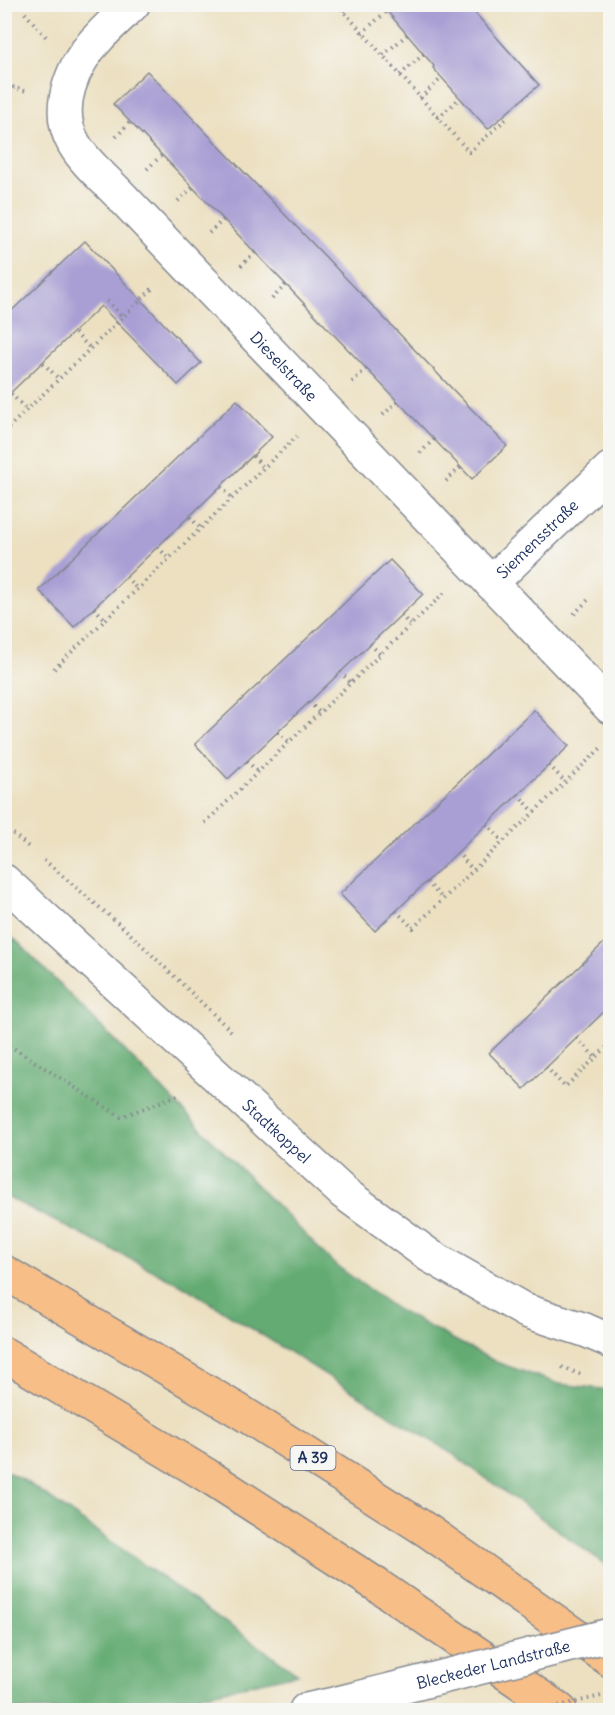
<svg xmlns="http://www.w3.org/2000/svg" width="615" height="1715" viewBox="0 0 615 1715" font-family="Delius,sans-serif">
	<rect width="100%" height="100%" fill="#f6f6f2"/>
	<filter id="ink" filterUnits="userSpaceOnUse"><feTurbulence type="fractalNoise" baseFrequency=".0167" numOctaves="2"/><feDisplacementMap in="SourceGraphic" scale="12" xChannelSelector="R" yChannelSelector="G"/><feConvolveMatrix kernelMatrix="1 2 1 2 8 2 1 2 1" color-interpolation-filters="sRGB"/></filter>
	<filter id="wash" filterUnits="userSpaceOnUse"><feTurbulence type="fractalNoise" baseFrequency=".008" numOctaves="4" result="noise"/><feDisplacementMap in="SourceGraphic" scale="24" xChannelSelector="R" yChannelSelector="G"/><feGaussianBlur stdDeviation="1.35" result="paint"/><feColorMatrix in="noise" values="0 0 0 0 0 0 0 0 0 0 0 0 0 0 0 0 0 1.4 0 .05"/><feComposite in="paint" operator="in"/></filter>
	<g filter="url(#wash)">
		<rect width="100%" height="100%" fill="#ece0c1"/>
		<g fill="#63ab72" stroke="#3f6d68" stroke-width="1.5">
			<path d="M4,931L19,943L333,1263L396,1309L496,1362L559,1384L610,1390V1568L451,1453L182,1285L5,1196Z"/>
			<path d="M4,1470L27,1482L298,1674L132,1710H5Z"/>
		</g>
		<g id="blocks">
			<g fill="#a99fd4">
				<path d="M381,4H467L539,85L488,129L433,68L434,66Z"/>
				<path d="M147,71L507,446L472,479L113,104Z"/>
				<path d="M85,241L201,363L178,385L101,306L4,399V318Z"/>
				<path d="M237,400L272,437L74,627L39,590Z"/>
				<path d="M390,560L423,594L228,779L195,744Z"/>
				<path d="M534,710L569,746L375,931L340,894Z"/>
				<path d="M610,937V1006L524,1089L489,1053Z"/>
			</g>
		</g>
	</g>
	<g filter="url(#ink)">
		<use href="#blocks" fill-opacity="0" stroke="#848890" stroke-width="1.5"/>
		<g fill="none" stroke-linecap="round" stroke-linejoin="round">
			<defs>
				<g id="minor">
					<path id="s1" d="M133,4C122,15 110,25 100,36C73,63 53,108 74,144C85,163 105,179 120,195L610,707"/>
					<path id="s2" d="M491,583L610,469"/>
					<path id="s3" d="M4,881L344,1193L430,1256L526,1311L585,1330L610,1341"/>
				</g>
				<path id="tertiary" d="M306,1710L338,1703"/>
				<g id="motorway">
					<path d="M4,1272L241,1412L428,1531L610,1660"/>
					<path d="M4,1354L208,1476L377,1585L560,1710"/>
				</g>
			</defs>
			<use href="#minor" stroke="#848890" stroke-width="36"/>
			<use href="#tertiary" stroke="#848890" stroke-width="36"/>
			<use href="#motorway" stroke="#848890" stroke-width="36"/>
			<g stroke="#848890" stroke-width="4" stroke-dasharray="1.5 4.5" stroke-linecap="butt">
				<path d="M337,4L469,152L506,119"/>
				<path d="M343,11L350,4"/>
				<path d="M25,13L48,39"/>
				<path d="M362,33L387,11"/>
				<path d="M383,55L408,34"/>
				<path d="M400,75L425,53"/>
				<path d="M4,78L14,88L27,91"/>
				<path d="M4,96L14,88"/>
				<path d="M420,98L442,78"/>
				<path d="M438,118L460,98"/>
				<path d="M116,137L130,122"/>
				<path d="M147,169L162,155"/>
				<path d="M178,201L193,187"/>
				<path d="M209,233L224,219"/>
				<path d="M241,266L255,252"/>
				<path d="M272,299L286,284"/>
				<path d="M107,301L123,317"/>
				<path d="M75,333L90,348"/>
				<path d="M43,363L59,379"/>
				<path d="M352,382L367,368"/>
				<path d="M11,394L27,410"/>
				<path d="M383,415L398,401"/>
				<path d="M4,432L154,287"/>
				<path d="M420,453L434,439"/>
				<path d="M253,456L264,468"/>
				<path d="M446,481L461,467"/>
				<path d="M221,487L232,498"/>
				<path d="M190,517L201,529"/>
				<path d="M158,547L169,559"/>
				<path d="M126,577L138,590"/>
				<path d="M94,608L106,620"/>
				<path d="M574,614L588,600"/>
				<path d="M401,615L410,625"/>
				<path d="M370,644L380,654"/>
				<path d="M54,669L297,436"/>
				<path d="M340,672L351,683"/>
				<path d="M309,702L320,713"/>
				<path d="M278,732L289,742"/>
				<path d="M247,761L258,772"/>
				<path d="M549,765L565,782"/>
				<path d="M518,794L534,812"/>
				<path d="M205,823L445,592"/>
				<path d="M487,824L503,842"/>
				<path d="M4,826L31,849"/>
				<path d="M457,852L473,870"/>
				<path d="M44,860L126,930L231,1031"/>
				<path d="M427,882L443,899"/>
				<path d="M396,911L413,928L603,746"/>
				<path d="M608,1008L610,1011"/>
				<path d="M577,1038L596,1058"/>
				<path d="M4,1042L121,1117L178,1095"/>
				<path d="M546,1067L565,1087L610,1044"/>
				<path d="M562,1367L582,1375"/>
			</g>
			<use href="#minor" stroke="#fff" stroke-width="33"/>
			<use href="#tertiary" stroke="#fff" stroke-width="33"/>
			<use href="#motorway" stroke="#f7be87" stroke-width="33"/>
			<defs>
				<g id="tertiary-bridge">
					<path id="s4" d="M338,1703L610,1635"/>
				</g>
			</defs>
			<use href="#tertiary-bridge" stroke="#848890" stroke-width="36" stroke-linecap="butt"/>
			<path stroke="#848890" stroke-width="4" stroke-dasharray="1.5 4.5" stroke-linecap="butt" d="M541,1710L610,1694"/>
			<use href="#tertiary-bridge" stroke="#fff" stroke-width="33"/>
		</g>
	</g>
	<g text-anchor="middle" stroke-width="5" stroke-linejoin="round" paint-order="stroke">
		<rect fill="#f6f6f2" stroke="#5d6b8a" stroke-width="1.5" x="290.5" y="1446" width="45" height="24" rx="4.5"/>
		<g font-size="15" font-weight="bold" fill="#1b2f5e">
			<text x="313" y="1463">A 39</text>
		</g>
		<g font-size="16" fill="#1b2f5e" stroke="#f6f6f2">
			<text dy="6" stroke="none"><textPath href="#s1" startOffset="471">Dieselstraße</textPath></text>
			<text dy="6" stroke="none"><textPath href="#s2" startOffset="64">Siemensstraße</textPath></text>
			<text dy="6" stroke="none"><textPath href="#s3" startOffset="370">Stadtkoppel</textPath></text>
			<text dy="6" stroke="none"><textPath href="#s4" startOffset="160">Bleckeder Landstraße</textPath></text>
		</g>
	</g>
	<rect width="615" height="1715" fill="none" stroke="#f6f6f2" stroke-width="24"/>
</svg>
